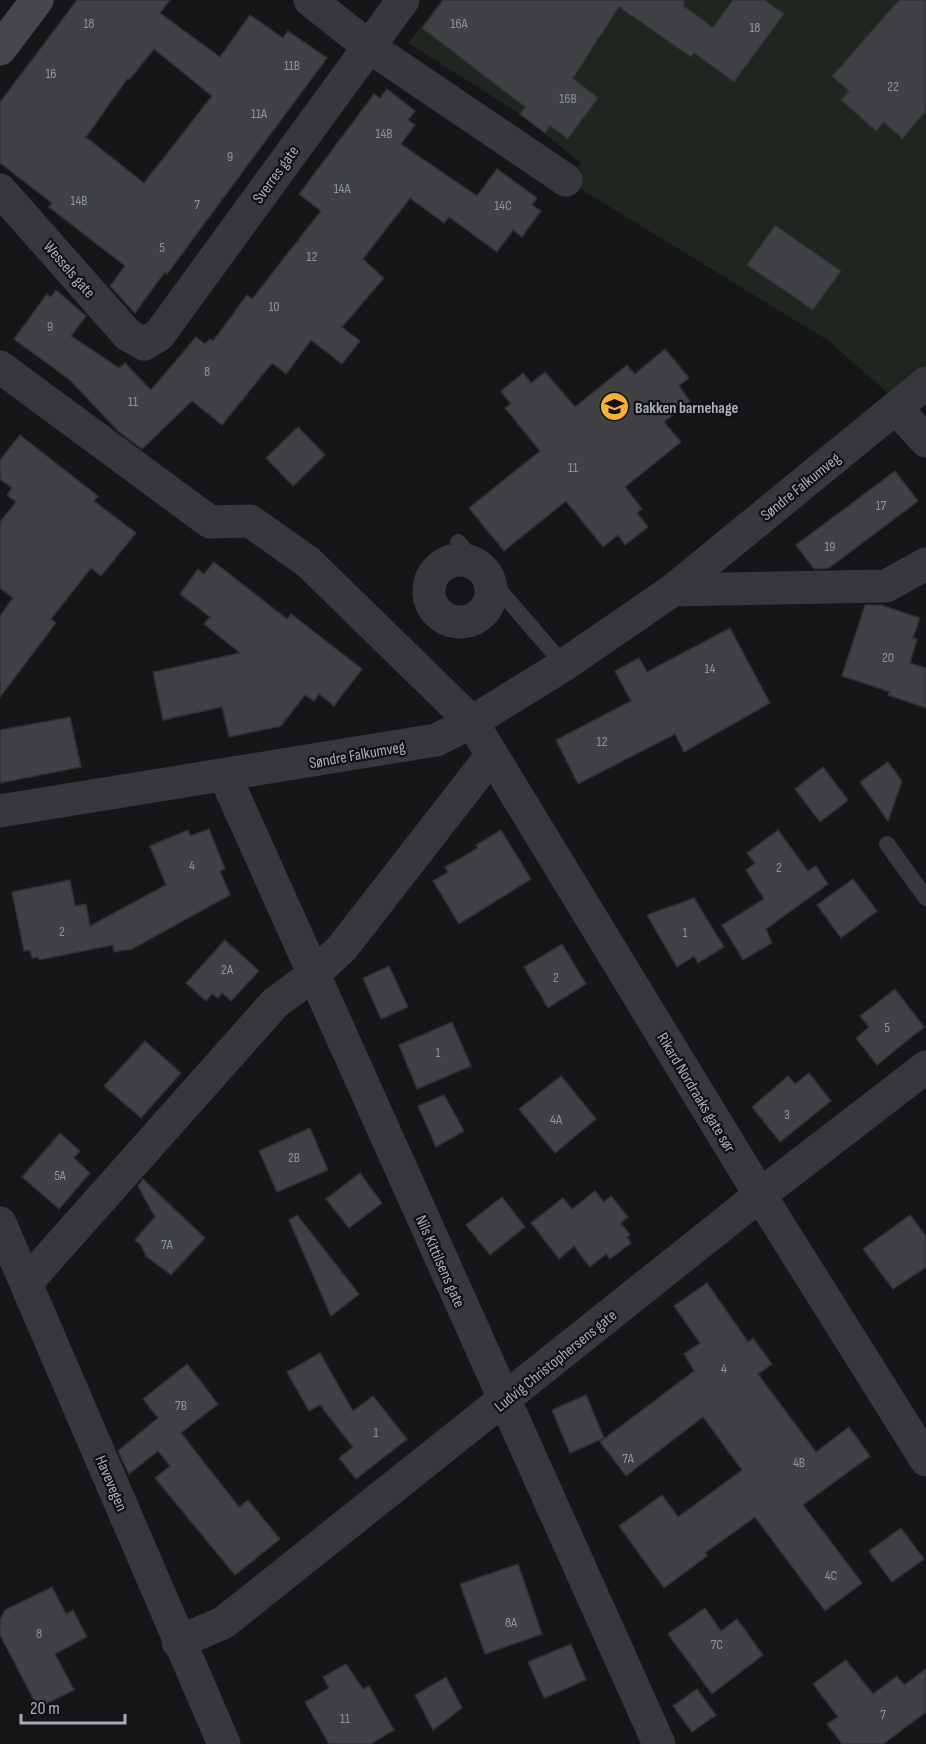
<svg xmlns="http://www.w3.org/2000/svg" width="926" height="1744" viewBox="0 0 926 1744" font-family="'Sofia Sans Condensed',sans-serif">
	<rect width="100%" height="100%" fill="#161618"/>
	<path fill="#1e261f" d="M442,0H926V369L891,396L829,341L566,180L581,163L520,114L408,43Z"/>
	<g fill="#404145" stroke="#303034" stroke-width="1.5" fill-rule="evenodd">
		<path d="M77,0H170L160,13L220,57L250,15L283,38L288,31L327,58L167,274L165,272L135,313L110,286L125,266L49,207L52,203L0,163V102ZM154,49L212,96L144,183L86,137L127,79L129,80Z"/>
		<path d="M443,0H684V6L713,27L733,0H765L784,14L734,82L694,53L691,57L619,7L573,78L598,98L568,139L550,126L545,133L520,114L525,107L422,28Z"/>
		<path d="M899,0H926V111L902,139L884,122L876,131L841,100L849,91L832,76Z"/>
		<path d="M387,89L415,111L408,120L415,125L401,144L477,196L497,169L537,198L532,205L541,211L522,237L513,230L497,252L449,217L444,223L410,198L363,259L384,278L342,327L360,341L342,364L311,340L286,374L272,363L222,425L192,401L142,449L119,432L70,380L14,339L47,294L51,297L56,290L86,316L71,336L119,368L125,363L151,390L196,337L205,344L210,339L213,341L247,295L252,299L321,211L299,194L374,94L380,98Z"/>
		<path d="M775,225L841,271L813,310L747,265Z"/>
		<path d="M665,349L689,378L679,386L690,401L664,422L681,442L625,487L642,509L637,513L648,527L625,545L618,535L603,547L566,501L504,551L469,508L540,451L505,408L511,404L501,391L523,373L531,383L545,372L575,407L627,365L635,374Z"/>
		<path d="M298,427L325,455L293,486L266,458Z"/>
		<path d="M20,435L98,496L94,501L136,533L101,576L91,568L51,619L56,623L0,697V616L13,598L0,588V522L16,502L7,495L12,488L0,479V460Z"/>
		<path d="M895,471L918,501L829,568L814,569L796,545Z"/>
		<path d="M214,562L287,619L291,614L362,669L334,706L319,694L314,701L305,695L281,726L229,737L222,707L163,720L153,672L240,653L204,624L210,617L180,594L198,569L204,574Z"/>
		<path d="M865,605H881L920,618L913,638L917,639L910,663L926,668V708L888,695L890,692L842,676Z"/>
		<path d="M730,628L770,703L684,752L675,734L578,784L556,740L631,701L615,671L639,658L647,672Z"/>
		<path d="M70,717L81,767L0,783V730Z"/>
		<path d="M888,762L902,781L888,821L860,782Z"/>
		<path d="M823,767L848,800L820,822L795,789Z"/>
		<path d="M209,829L225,869L220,871L230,895L132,949L114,952L113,945L39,960L38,957L32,958L30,950L24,951L12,892L70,880L75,906L86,904L90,926L166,885L150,846L188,830L190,836Z"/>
		<path d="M501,830L531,879L459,924L433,881L448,872L445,867L478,848L476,845Z"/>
		<path d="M778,830L808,871L816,866L828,884L766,929L772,943L743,960L722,925L764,899L746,870L755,863L747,853Z"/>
		<path d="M853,879L877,911L841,938L817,905Z"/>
		<path d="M694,898L724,947L698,963L694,956L677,967L647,915Z"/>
		<path d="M225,940L259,971L231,1001L222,993L218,998L212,994L206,1001L186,983Z"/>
		<path d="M562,944L586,984L548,1008L524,967Z"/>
		<path d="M389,966L408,1007L381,1019L363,978Z"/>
		<path d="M895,989L924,1027L877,1065L856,1038L869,1027L860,1016Z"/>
		<path d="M452,1022L471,1066L417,1089L399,1045Z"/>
		<path d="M145,1041L181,1073L141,1118L104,1086Z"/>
		<path d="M809,1073L831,1101L780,1142L752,1107L788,1076L795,1084Z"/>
		<path d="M561,1076L596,1119L555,1153L519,1109Z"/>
		<path d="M444,1095L464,1131L436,1147L418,1106Z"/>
		<path d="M310,1128L328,1170L277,1192L259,1151Z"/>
		<path d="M60,1133L80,1151L74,1158L90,1173L59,1209L22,1177Z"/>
		<path d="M360,1173L382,1203L349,1228L326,1199Z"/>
		<path d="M143,1179L205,1238L171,1275L146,1256L141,1245L135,1240L155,1217L138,1186Z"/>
		<path d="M595,1191L604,1202L611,1196L628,1217L621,1223L630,1235L627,1237L631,1243L610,1259L606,1254L590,1267L574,1246L559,1259L531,1223L563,1198L572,1209Z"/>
		<path d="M502,1197L525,1227L490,1255L466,1225Z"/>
		<path d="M297,1215L359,1294L331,1316L289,1220Z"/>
		<path d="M910,1215L926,1236V1267L893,1289L863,1249Z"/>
		<path d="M707,1283L748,1342L753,1338L772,1364L758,1374L816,1452L849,1427L870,1456L803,1505L862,1583L825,1611L755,1517L705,1553L707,1556L664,1588L619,1526L662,1495L678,1517L742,1470L703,1417L626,1476L600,1442L694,1371L684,1354L700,1343L674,1306Z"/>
		<path d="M320,1353L353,1411L373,1396L407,1439L356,1479L339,1458L353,1447L320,1405L309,1411L287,1372Z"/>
		<path d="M187,1364L218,1404L181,1433L239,1507L248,1500L280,1539L235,1575L155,1478L170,1466L158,1451L129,1474L118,1451L158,1418L143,1399Z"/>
		<path d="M586,1395L604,1438L570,1453L552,1410Z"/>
		<path d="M901,1528L924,1559L892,1582L869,1551Z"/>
		<path d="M518,1564L542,1634L485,1654L460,1584Z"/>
		<path d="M52,1587L66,1614L73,1610L87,1637L55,1654L74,1690L38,1708L0,1635V1620L5,1610Z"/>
		<path d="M705,1608L721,1631L737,1619L763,1655L712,1694L668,1634Z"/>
		<path d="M571,1644L586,1680L544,1698L528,1662Z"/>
		<path d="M846,1660L873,1694L897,1676L904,1685L926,1669V1712L883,1744H842L827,1724L838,1717L813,1684Z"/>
		<path d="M346,1664L363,1689L369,1686L394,1730L371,1744H329L305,1702L329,1688L323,1677Z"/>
		<path d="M446,1677L462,1708L433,1730L415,1695Z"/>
		<path d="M697,1689L716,1715L692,1732L673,1706Z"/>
	</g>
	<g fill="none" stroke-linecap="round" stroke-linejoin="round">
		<g stroke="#37383d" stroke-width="16">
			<path d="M458,542L564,665"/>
			<path d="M887,844L926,898"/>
		</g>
		<g stroke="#37383d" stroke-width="33">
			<path d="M310,0L368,46L566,180"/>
			<path d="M0,190L128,335L144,344L159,335L403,0"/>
			<path d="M0,367L210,522L250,521L308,562L472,722L760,1195L926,1460"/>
			<path d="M896,408L926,441"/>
			<circle cx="460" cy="591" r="31"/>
			<path d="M673,590L886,586L926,564"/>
			<path d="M225,776L659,1744"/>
			<path d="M0,811L436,740L472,722L564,665L673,590L926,383"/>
			<path d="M0,1223L224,1744"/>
			<path d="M27,1282L275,1003L313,975L342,948L492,755"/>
			<path d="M178,1642L223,1623L760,1195L926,1067"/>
		</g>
		<path stroke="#45474d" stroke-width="33" d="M0,49L37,0"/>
	</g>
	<defs>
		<symbol id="school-disc" viewBox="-11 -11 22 22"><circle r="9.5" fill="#f2b134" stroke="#111113"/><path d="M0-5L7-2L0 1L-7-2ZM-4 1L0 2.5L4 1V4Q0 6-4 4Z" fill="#111"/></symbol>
	</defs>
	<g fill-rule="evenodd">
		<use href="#school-disc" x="598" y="390" width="33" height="33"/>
	</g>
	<g text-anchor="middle" stroke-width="4.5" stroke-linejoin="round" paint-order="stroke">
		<g font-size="14" fill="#8e929b">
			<text x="89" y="28">18</text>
			<text x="459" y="28">16A</text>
			<text x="755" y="32">18</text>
			<text x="292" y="70">11B</text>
			<text x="51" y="78">16</text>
			<text x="893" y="91">22</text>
			<text x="568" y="103">16B</text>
			<text x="259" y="118">11A</text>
			<text x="384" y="138">14B</text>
			<text x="230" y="161">9</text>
			<text x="342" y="193">14A</text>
			<text x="79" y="205">14B</text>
			<text x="197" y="209">7</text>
			<text x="503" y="210">14C</text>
			<text x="162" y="252">5</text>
			<text x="312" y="261">12</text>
			<text x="274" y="311">10</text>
			<text x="50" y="331">9</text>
			<text x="207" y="376">8</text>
			<text x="133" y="406">11</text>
			<text x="573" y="472">11</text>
			<text x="881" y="510">17</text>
			<text x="830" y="551">19</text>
			<text x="888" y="662">20</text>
			<text x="710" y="673">14</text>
			<text x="602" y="746">12</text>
			<text x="192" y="870">4</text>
			<text x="779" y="872">2</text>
			<text x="62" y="936">2</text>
			<text x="685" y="937">1</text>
			<text x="227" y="974">2A</text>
			<text x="556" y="982">2</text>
			<text x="887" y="1032">5</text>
			<text x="438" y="1057">1</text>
			<text x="787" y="1119">3</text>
			<text x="556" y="1124">4A</text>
			<text x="294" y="1162">2B</text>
			<text x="60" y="1180">5A</text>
			<text x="167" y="1249">7A</text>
			<text x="724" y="1373">4</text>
			<text x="181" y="1410">7B</text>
			<text x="376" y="1437">1</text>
			<text x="628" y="1463">7A</text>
			<text x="799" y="1467">4B</text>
			<text x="831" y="1580">4C</text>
			<text x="511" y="1627">8A</text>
			<text x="39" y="1638">8</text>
			<text x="717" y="1649">7C</text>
			<text x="883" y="1719">7</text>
			<text x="345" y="1723">11</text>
		</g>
		<g font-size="16" fill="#a8adb8" stroke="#111113">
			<text transform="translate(275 174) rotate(-54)" y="6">Sverres gate</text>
			<text transform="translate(70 269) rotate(49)" y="6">Wessels gate</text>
			<text transform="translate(800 486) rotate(-39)" y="6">Søndre Falkumveg</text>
			<text transform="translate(357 754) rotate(-10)" y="6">Søndre Falkumveg</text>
			<text transform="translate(697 1092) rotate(59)" y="6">Rikard Nordraaks gate sør</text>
			<text transform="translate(441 1261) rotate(66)" y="6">Nils Kittilsens gate</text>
			<text transform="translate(555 1360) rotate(-39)" y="6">Ludvig Christophersens gate</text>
			<text transform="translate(112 1483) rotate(67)" y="6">Havevegen</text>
		</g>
		<g font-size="16" font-weight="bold" fill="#a8adb8" stroke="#111113" text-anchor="start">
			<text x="635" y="413">Bakken barnehage</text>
		</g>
	</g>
	<path d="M21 1714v9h104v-9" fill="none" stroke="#a8adb8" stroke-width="3"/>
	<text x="30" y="1714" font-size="18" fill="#a8adb8" stroke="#111113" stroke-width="4.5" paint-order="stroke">20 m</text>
</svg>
